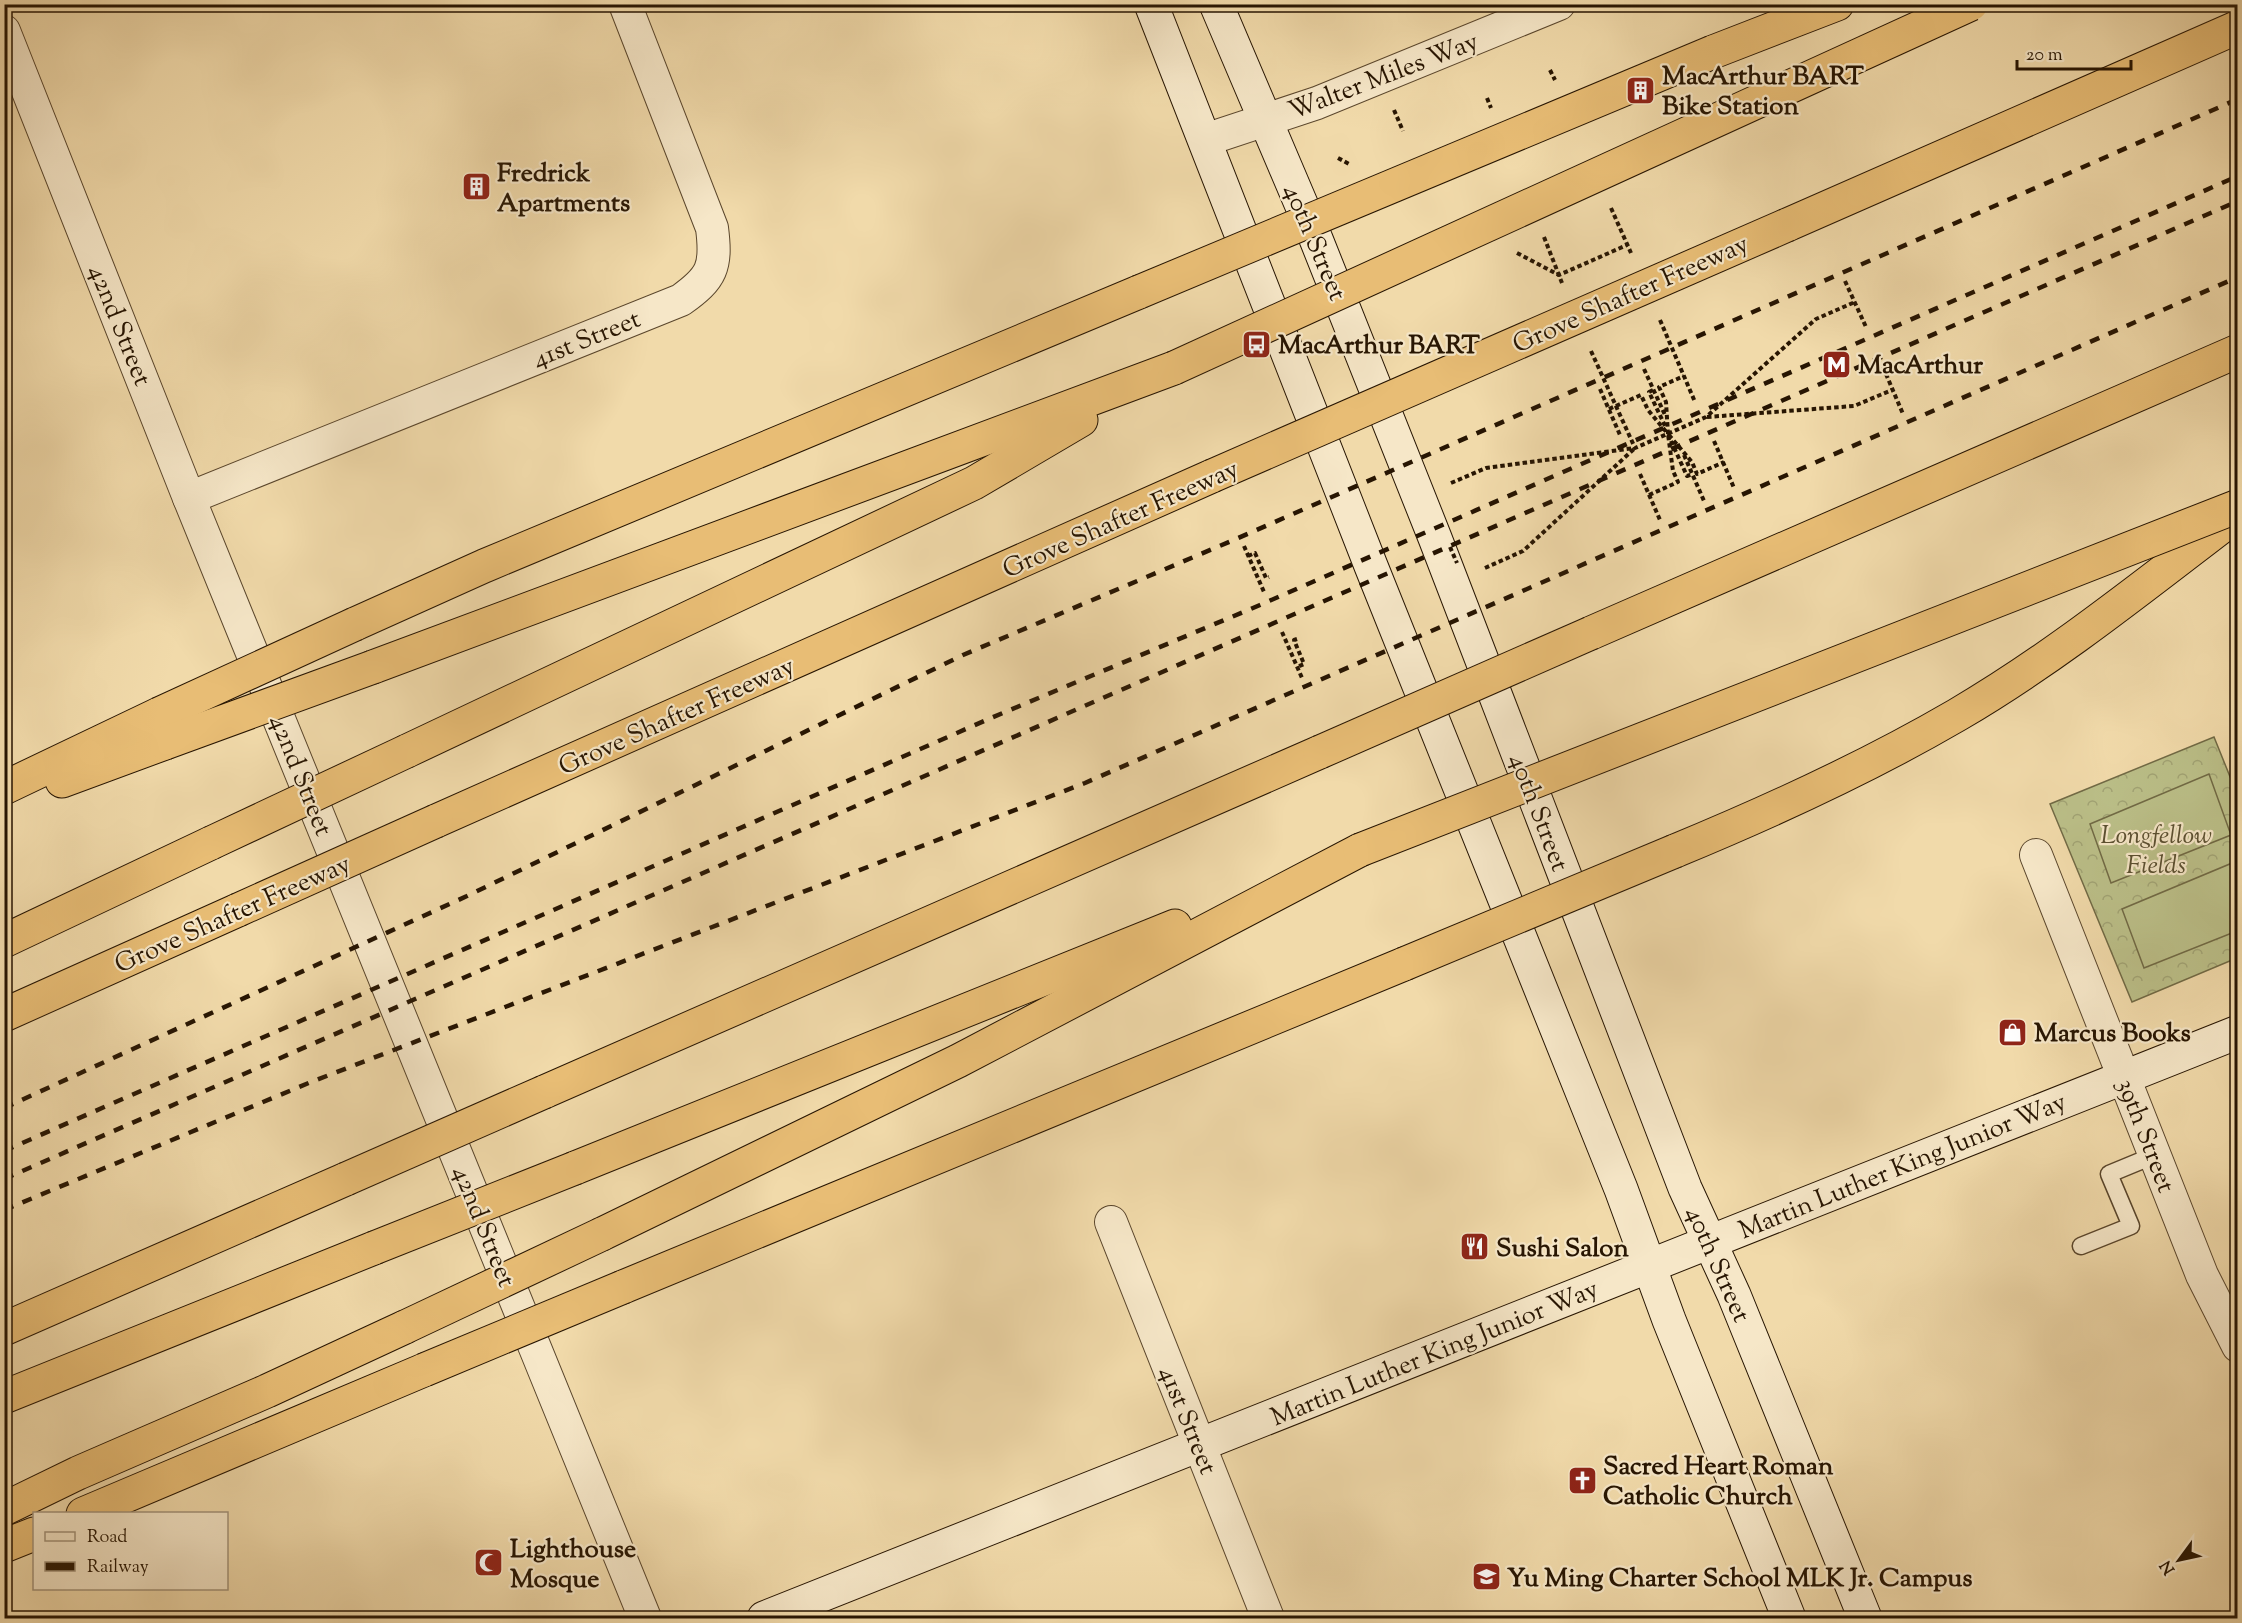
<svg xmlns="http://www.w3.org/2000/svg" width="2242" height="1623" viewBox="0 0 2242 1623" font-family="'Sorts Mill Goudy',serif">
	<defs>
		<pattern id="forest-crowns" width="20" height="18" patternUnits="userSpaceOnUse" patternTransform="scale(1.5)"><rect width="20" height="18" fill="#bbbf88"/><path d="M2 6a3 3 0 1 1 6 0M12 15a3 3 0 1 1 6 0" fill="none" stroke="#a1a374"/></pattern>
	</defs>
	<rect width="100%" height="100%" fill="#f1daaa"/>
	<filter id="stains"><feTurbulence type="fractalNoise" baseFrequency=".00333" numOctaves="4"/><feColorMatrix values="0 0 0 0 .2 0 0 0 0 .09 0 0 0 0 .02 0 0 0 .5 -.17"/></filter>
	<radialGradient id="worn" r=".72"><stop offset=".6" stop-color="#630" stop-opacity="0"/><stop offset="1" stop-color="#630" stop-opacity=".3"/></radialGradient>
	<path fill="url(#forest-crowns)" stroke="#716a45" stroke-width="1.5" d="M2214,737L2237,794V958L2132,1002L2050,804Z"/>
	<g fill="#bbbf88" stroke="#716a45" stroke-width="1.5">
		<path d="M2209,774L2231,835L2111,883L2090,824Z"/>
		<path d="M2237,861V931L2144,968L2122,909Z"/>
	</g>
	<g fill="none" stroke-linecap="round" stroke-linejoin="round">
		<defs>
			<path id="service" d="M2081,1246L2131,1226L2109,1174L2155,1155"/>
			<g id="minor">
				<path d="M4,31L189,498L645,1618"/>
				<path d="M1205,140L1317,103L1559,4"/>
				<path d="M189,498L681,300C712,278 717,267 712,228L625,4"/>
				<path d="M2036,855L2202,1275L2238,1346"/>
				<path d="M1111,1222L1268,1618"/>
			</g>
			<g id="secondary">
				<path d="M1151,4L1371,566L1621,1189L1669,1320L1789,1618"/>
				<path d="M1216,4L1316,239L1435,538L1685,1188L1734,1295L1865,1618"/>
				<path d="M764,1618L2238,1032"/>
			</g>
			<g id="motorway">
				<path d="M1713,52L1837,4"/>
				<path d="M1787,225L2238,27"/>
				<path d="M355,624L484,566L1139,292"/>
				<path d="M1591,633L2238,351"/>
				<path d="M373,667L1174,368"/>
				<path d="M407,751L974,483L1081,420"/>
				<path d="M62,781L165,743"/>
				<path d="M4,788L159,714"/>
				<path d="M436,821L1212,476"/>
				<path d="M1675,851C1772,811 1866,768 1957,715C2056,657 2146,584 2238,514"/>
				<path d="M4,941L211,843"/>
				<path d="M4,1015L238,910"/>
				<path d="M544,1092L1320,752"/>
				<path d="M575,1168L1175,926"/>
				<path d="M602,1234L958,1061L1360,850"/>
				<path d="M623,1287L1404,964"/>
				<path d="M4,1329L346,1179"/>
				<path d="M4,1397L374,1248"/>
				<path d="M4,1509L78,1473L267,1391L405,1327"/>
				<path d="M83,1514L424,1370"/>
				<path d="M4,1546L34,1534"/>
			</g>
		</defs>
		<use href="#service" stroke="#5a462c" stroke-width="19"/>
		<use href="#minor" stroke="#5a462c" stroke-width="34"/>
		<use href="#secondary" stroke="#271502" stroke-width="35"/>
		<use href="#motorway" stroke="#271502" stroke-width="35"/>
		<g stroke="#271502" stroke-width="4" stroke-dasharray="4.5 3" stroke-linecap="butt">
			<path d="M1550,70L1555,80"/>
			<path d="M1487,98L1491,108"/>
			<path d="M1394,110L1403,131"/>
			<path d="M1338,158L1351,165"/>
			<path d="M1611,208L1631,253"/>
			<path d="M1544,237L1562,283"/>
			<path d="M1517,253L1559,275L1627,245"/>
			<path d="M1845,281L1866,327"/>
			<path d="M1660,320L1695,402"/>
			<path d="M1591,351L1635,448L1706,417L1816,319L1855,302"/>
			<path d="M1883,367L1903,414"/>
			<path d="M1644,369L1665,415"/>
			<path d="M1600,389L1620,435"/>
			<path d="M1653,390L1649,392L1666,428"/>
			<path d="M1609,409L1641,395L1648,410L1668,434L1666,402L1659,387L1684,376"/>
			<path d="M1707,417L1854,406L1892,390"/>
			<path d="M1671,441L1687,476L1693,474"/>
			<path d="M1714,441L1734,488"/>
			<path d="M1684,455L1704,501"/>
			<path d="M1640,474L1660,520"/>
			<path d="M1451,483L1486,468L1634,448"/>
			<path d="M1649,495L1678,482L1673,471L1668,434L1692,462L1697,474L1724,462"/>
			<path d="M1244,546L1264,592"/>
			<path d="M1248,556L1255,553L1266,578L1269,577"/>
			<path d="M1485,568L1523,551L1635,448"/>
			<path d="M1282,632L1302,678"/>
			<path d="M1297,639L1294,640L1304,664L1297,667"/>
		</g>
		<use href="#service" stroke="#f6e7c8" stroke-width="16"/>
		<use href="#minor" stroke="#f6e7c8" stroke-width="32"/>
		<use href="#secondary" stroke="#f6e7c8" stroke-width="33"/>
		<use href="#motorway" stroke="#e8bd75" stroke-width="33"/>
		<g stroke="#271502" stroke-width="4.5" stroke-dasharray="10 10" stroke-linecap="butt">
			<path d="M4,1108L467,896L963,655L1236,539L2238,99"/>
			<path d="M4,1151L991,718L1260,605L2238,176"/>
			<path d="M4,1179L2238,201"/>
			<path d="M4,1210L311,1082L1085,783L2238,277"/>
		</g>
		<defs>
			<g id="motorway-bridge">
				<path d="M1139,292L1713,52"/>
				<path d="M1174,368L1971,4"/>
				<path d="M1212,476L1787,225"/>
				<path d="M159,714L355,624"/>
				<path d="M165,743L373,667"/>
				<path d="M1320,752L1591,633"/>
				<path d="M211,843L407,751"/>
				<path d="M1360,850L2238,506"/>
				<path d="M238,910L436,821"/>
				<path d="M1404,964L1675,851"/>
				<path d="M346,1179L544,1092"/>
				<path d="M374,1248L575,1168"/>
				<path d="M405,1327L602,1234"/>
				<path d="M424,1370L623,1287"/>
			</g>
		</defs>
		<use href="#motorway-bridge" stroke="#271502" stroke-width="35" stroke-linecap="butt"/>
		<path stroke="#271502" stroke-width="4" stroke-dasharray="4.5 3" stroke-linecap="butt" d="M1450,547L1457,563"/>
		<use href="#motorway-bridge" stroke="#e8bd75" stroke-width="33"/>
	</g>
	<defs>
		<symbol id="building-square" viewBox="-11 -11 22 22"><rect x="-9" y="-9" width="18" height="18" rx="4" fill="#8f2418" stroke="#f6e7c8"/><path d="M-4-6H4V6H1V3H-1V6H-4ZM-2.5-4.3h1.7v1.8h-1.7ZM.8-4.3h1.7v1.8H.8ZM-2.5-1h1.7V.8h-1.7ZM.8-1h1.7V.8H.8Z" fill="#fff"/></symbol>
		<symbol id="bus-square" viewBox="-11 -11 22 22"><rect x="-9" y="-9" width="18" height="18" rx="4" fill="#8f2418" stroke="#f6e7c8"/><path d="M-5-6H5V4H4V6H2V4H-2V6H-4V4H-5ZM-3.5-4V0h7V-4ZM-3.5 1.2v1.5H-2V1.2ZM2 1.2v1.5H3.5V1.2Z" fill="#fff"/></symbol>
		<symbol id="metro-square" viewBox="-11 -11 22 22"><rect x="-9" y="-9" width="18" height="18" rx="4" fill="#8f2418" stroke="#f6e7c8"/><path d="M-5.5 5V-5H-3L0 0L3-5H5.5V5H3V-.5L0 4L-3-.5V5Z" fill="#fff"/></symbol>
		<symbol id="shop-square" viewBox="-11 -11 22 22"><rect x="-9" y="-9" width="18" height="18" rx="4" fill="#8f2418" stroke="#f6e7c8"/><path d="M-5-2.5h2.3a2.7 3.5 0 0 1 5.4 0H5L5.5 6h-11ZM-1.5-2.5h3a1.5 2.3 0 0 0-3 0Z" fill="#fff"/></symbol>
		<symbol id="restaurant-square" viewBox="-11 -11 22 22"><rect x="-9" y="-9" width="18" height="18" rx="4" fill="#8f2418" stroke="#f6e7c8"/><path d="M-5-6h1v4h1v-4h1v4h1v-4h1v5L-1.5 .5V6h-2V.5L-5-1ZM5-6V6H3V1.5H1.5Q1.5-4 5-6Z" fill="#fff"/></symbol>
		<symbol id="church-square" viewBox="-11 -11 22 22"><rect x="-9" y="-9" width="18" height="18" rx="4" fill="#8f2418" stroke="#f6e7c8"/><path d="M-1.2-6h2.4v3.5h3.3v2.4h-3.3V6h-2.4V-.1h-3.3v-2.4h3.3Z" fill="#fff"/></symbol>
		<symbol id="mosque-square" viewBox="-11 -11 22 22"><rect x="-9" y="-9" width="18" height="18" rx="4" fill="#8f2418" stroke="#f6e7c8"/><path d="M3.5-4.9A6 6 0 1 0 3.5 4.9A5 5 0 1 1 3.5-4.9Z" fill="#fff"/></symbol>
		<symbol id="school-square" viewBox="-11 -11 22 22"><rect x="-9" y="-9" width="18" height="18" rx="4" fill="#8f2418" stroke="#f6e7c8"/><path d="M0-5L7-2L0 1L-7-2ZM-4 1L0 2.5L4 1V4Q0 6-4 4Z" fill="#fff"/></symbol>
	</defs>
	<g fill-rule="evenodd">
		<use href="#building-square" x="1624" y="74" width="33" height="33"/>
		<use href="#building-square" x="460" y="170" width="33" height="33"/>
		<use href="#bus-square" x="1240" y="328" width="33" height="33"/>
		<use href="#metro-square" x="1820" y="348" width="33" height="33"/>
		<use href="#shop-square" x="1996" y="1016" width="33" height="33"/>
		<use href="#restaurant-square" x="1458" y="1230" width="33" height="33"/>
		<use href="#church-square" x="1566" y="1464" width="33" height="33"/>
		<use href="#mosque-square" x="472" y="1546" width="33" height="33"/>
		<use href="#school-square" x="1470" y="1560" width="33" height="33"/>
	</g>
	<g text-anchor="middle" stroke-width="4.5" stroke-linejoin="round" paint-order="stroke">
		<g font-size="26" fill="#271502" stroke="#f6e7c8">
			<text transform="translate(1383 75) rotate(-21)" y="9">Walter Miles Way</text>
			<text transform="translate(1316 242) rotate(67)" y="9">40th Street</text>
			<text transform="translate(1630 293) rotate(-24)" y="9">Grove Shafter Freeway</text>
			<text transform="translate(121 325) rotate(68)" y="9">42nd Street</text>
			<text transform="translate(586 338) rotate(-22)" y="9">41st Street</text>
			<text transform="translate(1120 518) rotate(-24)" y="9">Grove Shafter Freeway</text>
			<text transform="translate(676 715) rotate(-24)" y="9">Grove Shafter Freeway</text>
			<text transform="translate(302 775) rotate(68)" y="9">42nd Street</text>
			<text transform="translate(1540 812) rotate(69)" y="9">40th Street</text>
			<text transform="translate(232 913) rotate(-24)" y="9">Grove Shafter Freeway</text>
			<text transform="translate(2147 1135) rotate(69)" y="9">39th Street</text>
			<text transform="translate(1902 1165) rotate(-22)" y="9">Martin Luther King Junior Way</text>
			<text transform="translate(485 1226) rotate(68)" y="9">42nd Street</text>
			<text transform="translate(1719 1264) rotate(66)" y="9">40th Street</text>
			<text transform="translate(1434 1352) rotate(-22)" y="9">Martin Luther King Junior Way</text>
			<text transform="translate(1189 1420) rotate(68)" y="9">41st Street</text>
		</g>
		<g font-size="26" font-weight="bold" fill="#271502" stroke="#f6e7c8" text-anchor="start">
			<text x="1662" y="84">MacArthur BART<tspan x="1662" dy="30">Bike Station</tspan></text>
			<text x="497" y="181">Fredrick<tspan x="497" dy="30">Apartments</tspan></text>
			<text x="1278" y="353">MacArthur BART</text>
			<text x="1858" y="373">MacArthur</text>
			<text x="2034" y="1041">Marcus Books</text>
			<text x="1496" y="1256">Sushi Salon</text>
			<text x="1603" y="1474">Sacred Heart Roman<tspan x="1603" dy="30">Catholic Church</tspan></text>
			<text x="510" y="1557">Lighthouse<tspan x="510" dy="30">Mosque</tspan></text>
			<text x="1507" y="1586">Yu Ming Charter School MLK Jr. Campus</text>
		</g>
		<g font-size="26" font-style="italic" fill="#5b5031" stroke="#f6e7c8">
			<text x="2156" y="843">Longfellow<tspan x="2156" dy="30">Fields</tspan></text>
		</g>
	</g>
	<rect width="2242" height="1623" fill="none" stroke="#f1daaa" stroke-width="24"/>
	<rect x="6" y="6" width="2230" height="1611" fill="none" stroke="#271502" stroke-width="3"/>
	<rect x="12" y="12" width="2218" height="1599" fill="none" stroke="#271502" stroke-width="1.5"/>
	<rect x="33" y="1512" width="195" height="78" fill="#f6e7c8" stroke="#a39379" stroke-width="1.5"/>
	<rect x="45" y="1532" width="30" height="9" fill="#f6e7c8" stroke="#a39379" stroke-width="1.5"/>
	<text x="87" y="1542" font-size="18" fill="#271502">Road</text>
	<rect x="45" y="1562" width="30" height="9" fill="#271502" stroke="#a39379" stroke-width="1.5"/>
	<text x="87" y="1572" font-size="18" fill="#271502">Railway</text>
	<g transform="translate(2179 1560) rotate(237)" stroke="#f6e7c8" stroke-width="4.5" paint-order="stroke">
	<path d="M0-4.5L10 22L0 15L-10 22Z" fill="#271502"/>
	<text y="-9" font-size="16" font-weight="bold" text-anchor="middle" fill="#271502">N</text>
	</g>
	<path d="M2017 60v9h114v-9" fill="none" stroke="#271502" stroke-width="3"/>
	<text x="2026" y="60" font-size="18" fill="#271502" stroke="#f6e7c8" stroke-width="4.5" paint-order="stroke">20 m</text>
	<rect width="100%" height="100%" filter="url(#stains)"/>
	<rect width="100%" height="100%" fill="url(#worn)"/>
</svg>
